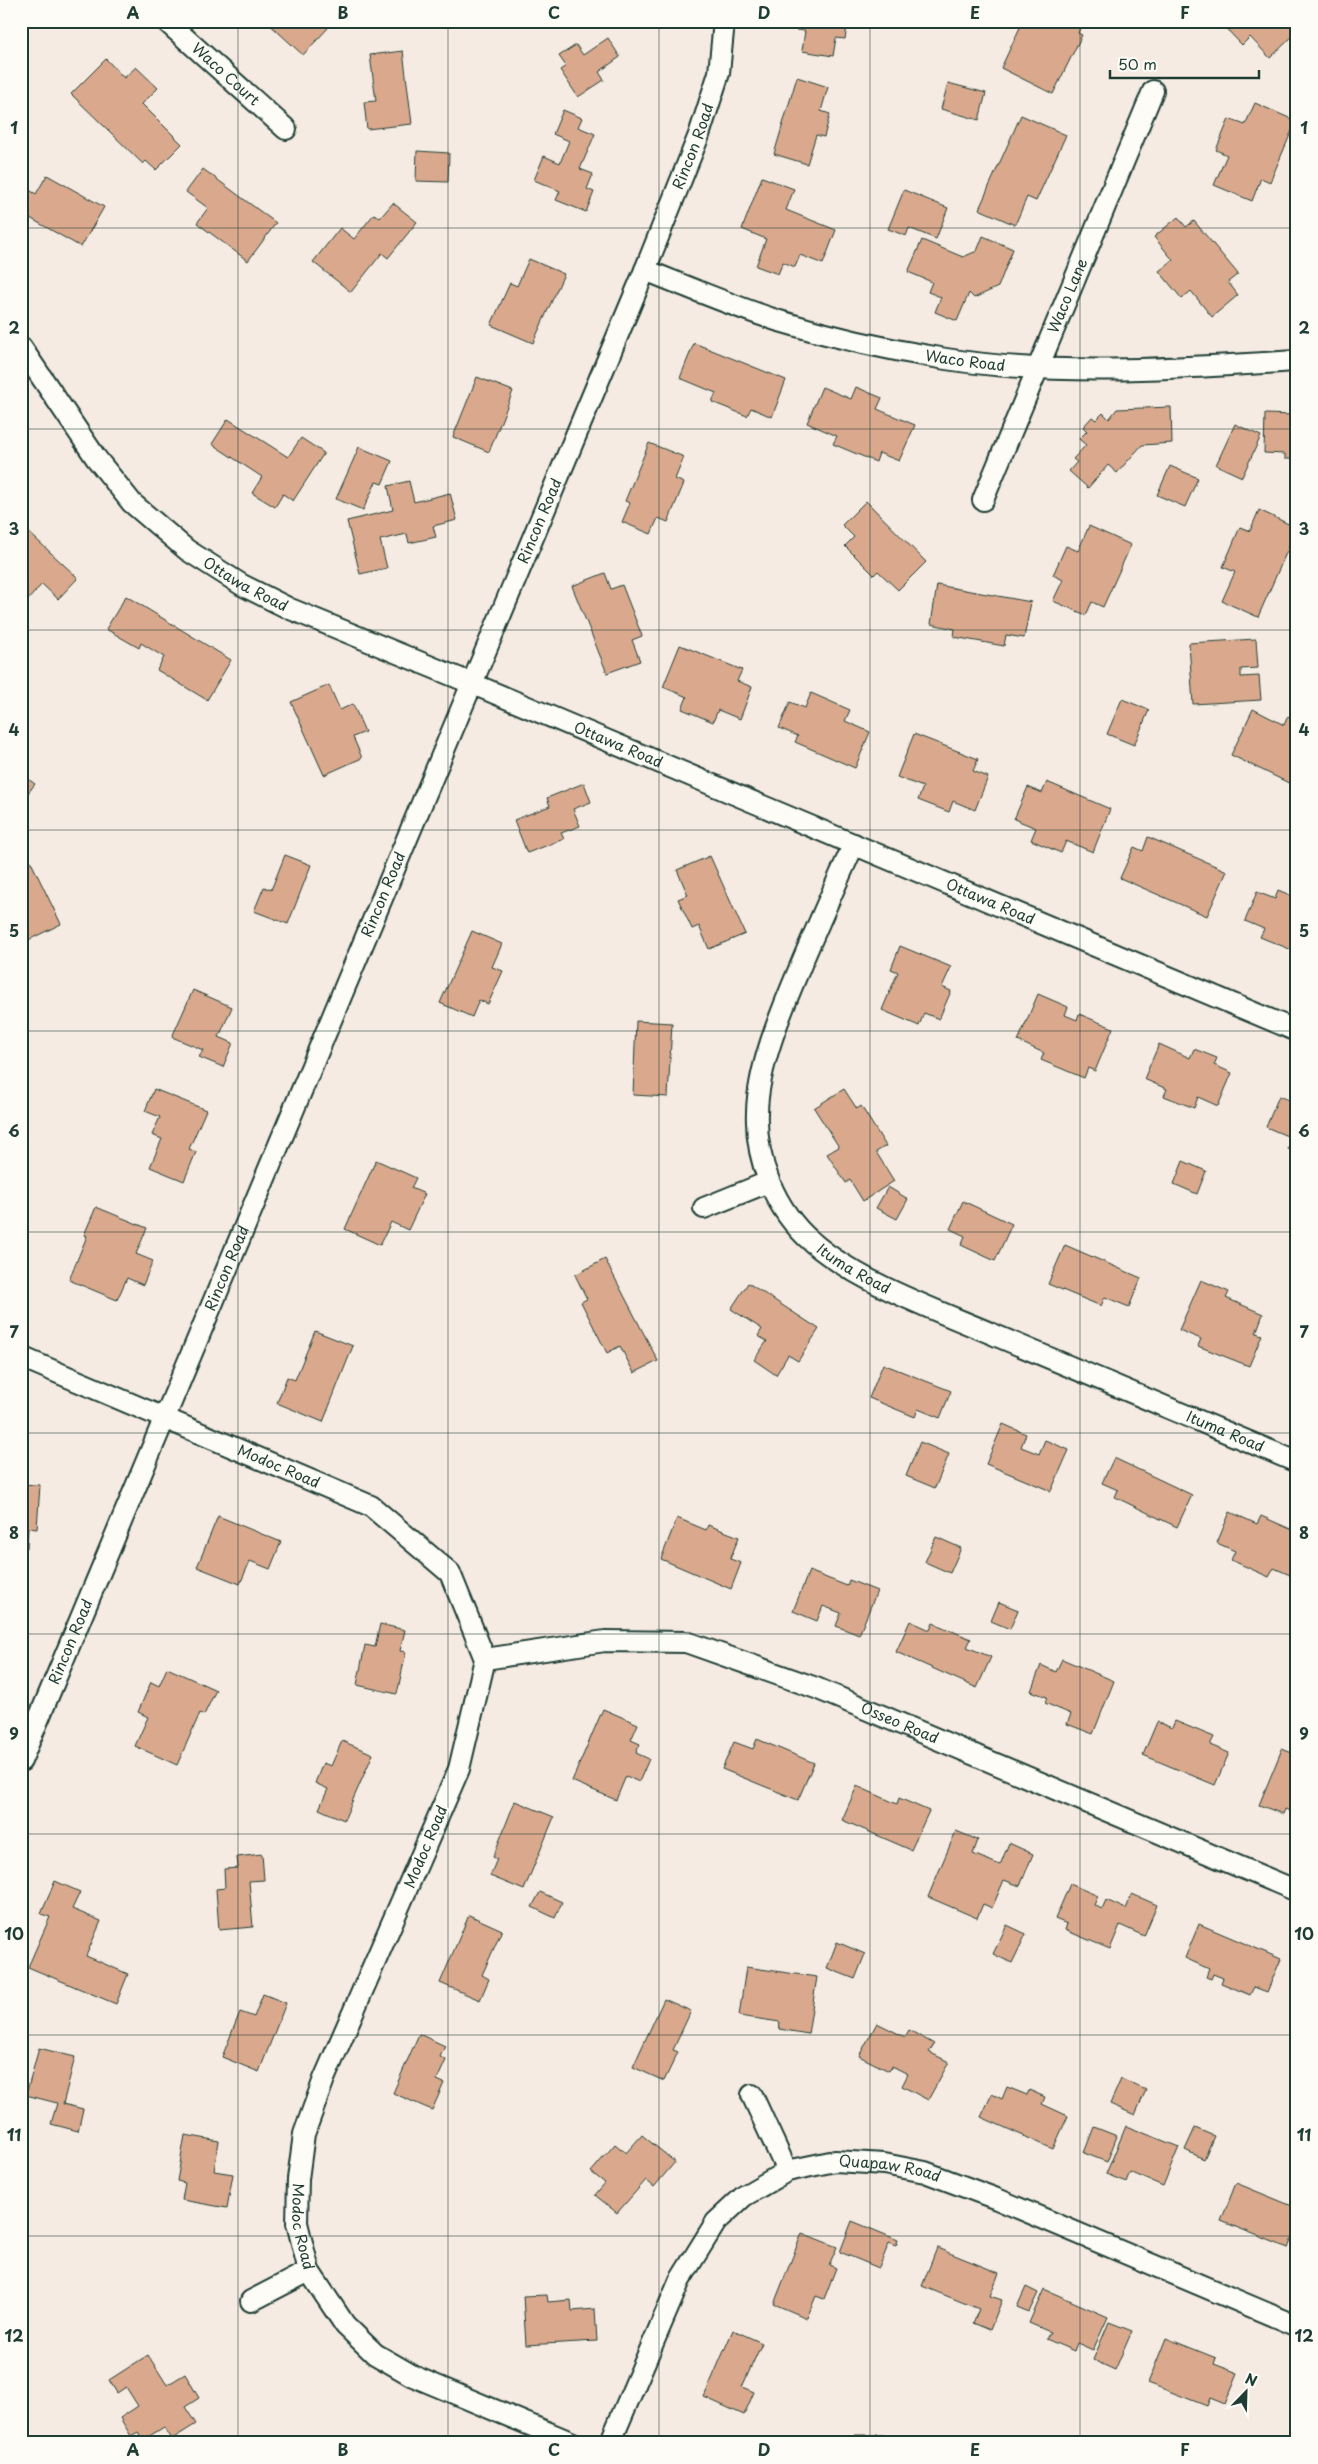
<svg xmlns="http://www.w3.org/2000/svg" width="1318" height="2464" viewBox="0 0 1318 2464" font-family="'Playpen Sans',sans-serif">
	<rect width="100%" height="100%" fill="#f6ebe2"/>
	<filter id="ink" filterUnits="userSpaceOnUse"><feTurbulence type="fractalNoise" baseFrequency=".02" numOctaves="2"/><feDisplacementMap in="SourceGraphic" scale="10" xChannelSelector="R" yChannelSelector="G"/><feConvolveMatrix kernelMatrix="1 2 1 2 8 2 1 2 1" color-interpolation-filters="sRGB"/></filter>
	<g filter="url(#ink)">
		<g fill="#daa98d" stroke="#1f3d34">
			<path d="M266,21H321L328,28L303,55Z"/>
			<path d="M798,21H848L845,39L836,38L833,56L802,51L805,31L796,30Z"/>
			<path d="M1023,21H1083L1078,33L1082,35L1053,94L1001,68Z"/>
			<path d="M1219,21H1297V32L1270,58L1250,37L1242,45Z"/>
			<path d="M608,38L620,57L599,72L604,80L578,97L560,70L566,66L559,56L576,45L583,55Z"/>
			<path d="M403,51L412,124L367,129L364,102L376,101L370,55Z"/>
			<path d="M106,59L124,78L136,67L158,88L142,104L182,144L156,170L146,161L143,164L71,94Z"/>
			<path d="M797,77L828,87L821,111L830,114L824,137L816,135L807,164L774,154Z"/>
			<path d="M948,83L986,93L979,120L941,109Z"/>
			<path d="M1255,103L1296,121L1270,182L1261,178L1252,201L1214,185L1227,155L1216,150L1229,119L1245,125Z"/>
			<path d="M563,110L582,118L578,127L595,134L580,169L593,174L587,189L594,192L586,212L556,200L560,191L534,180L544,156L560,163L569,141L553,134Z"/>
			<path d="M1021,115L1066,135L1036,201L1027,197L1015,225L979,209Z"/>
			<path d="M417,151L449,153L448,182L416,181Z"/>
			<path d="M203,169L276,223L248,261L197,223L208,208L186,192Z"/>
			<path d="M47,175L104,207L81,247L30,218L26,224L21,221V185L36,194Z"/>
			<path d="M762,177L794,189L786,210L836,230L823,264L800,255L795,267L783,262L778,274L756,266L766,239L742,229Z"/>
			<path d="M904,190L948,208L936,239L909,228L906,236L888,229Z"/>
			<path d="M393,203L417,222L388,258L382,253L351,292L313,262L340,228L354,239L374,214L380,218Z"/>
			<path d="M1178,217L1186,227L1194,221L1238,274L1228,282L1238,295L1212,317L1191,291L1182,299L1159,271L1173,260L1154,237Z"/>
			<path d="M983,236L1013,249L998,287L974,298L969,293L957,321L935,312L941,297L928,292L932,282L908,272L922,240L963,257L977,251Z"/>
			<path d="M529,259L564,274L533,343L491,325L510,283L517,286Z"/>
			<path d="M694,343L786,380L772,417L751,408L747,416L712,402L716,393L680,378Z"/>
			<path d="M477,377L513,391L489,452L453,437Z"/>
			<path d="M822,387L851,399L856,387L882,398L877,409L915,425L899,461L879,453L876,462L833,444L837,436L807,423Z"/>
			<path d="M1294,398H1297V459H1285V454L1264,453L1265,414L1294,415Z"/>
			<path d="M1171,407L1172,443L1142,445L1117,473L1108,465L1088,488L1069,471L1077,462L1073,459L1086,445L1079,439L1087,431L1083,427L1092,417L1096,420L1103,413L1109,419L1117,409Z"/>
			<path d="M228,419L288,457L301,438L324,453L293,501L283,494L275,507L252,493L262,477L212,444Z"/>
			<path d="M1235,424L1261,436L1242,477L1216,465Z"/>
			<path d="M649,443L684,457L675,479L684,483L668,522L658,518L651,534L622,522L630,503L625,501Z"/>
			<path d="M359,447L392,461L382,484L376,482L363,510L336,499Z"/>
			<path d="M1170,466L1198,478L1185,507L1157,495Z"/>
			<path d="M409,481L414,502L450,493L457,520L433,526L436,537L409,543L407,534L380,540L387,568L360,574L347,521L393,510L388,486Z"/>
			<path d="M866,501L926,562L898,590L878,571L874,575L845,546L854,537L842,525Z"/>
			<path d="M1259,510L1297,528L1258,617L1222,601L1235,572L1223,567L1240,527L1250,531Z"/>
			<path d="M1089,526L1131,545L1103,607L1092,602L1086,615L1053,601L1063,580L1053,575L1066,546L1078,551Z"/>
			<path d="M23,527L78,578L58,599L42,584L26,602L21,598V529Z"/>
			<path d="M605,573L611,589L622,585L642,636L632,640L640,661L607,673L572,586Z"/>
			<path d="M937,585L1031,602L1024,638L1006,635L1004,646L954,637L955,629L931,624Z"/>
			<path d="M126,596L231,660L207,700L157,670L164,657L141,643L139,648L106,629Z"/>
			<path d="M1256,639L1258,668L1241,669V677L1259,676L1261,700L1193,704L1189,643Z"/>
			<path d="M680,645L742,670L737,681L752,687L740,719L718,710L713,722L682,709L687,697L663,687Z"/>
			<path d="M329,685L340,710L353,704L365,732L353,737L362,758L324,775L291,702Z"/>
			<path d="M811,693L850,710L845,721L870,732L855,768L795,742L798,736L779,728L790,702L805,708Z"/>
			<path d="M1122,699L1149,710L1134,745L1107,734Z"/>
			<path d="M1253,709L1284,725L1288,716L1297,721V787L1231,755Z"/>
			<path d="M914,734L978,759L973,771L988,777L975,810L953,801L949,812L918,800L923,787L897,777Z"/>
			<path d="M21,774L35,784L21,802Z"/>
			<path d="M1047,782L1110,809L1093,852L1066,841L1061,853L1031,840L1036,828L1014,819L1028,787L1042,793Z"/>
			<path d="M584,783L591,802L573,809L580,826L561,833L564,839L527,853L514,820L550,806L547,798Z"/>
			<path d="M1148,837L1227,871L1207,916L1120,878L1134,847L1143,851Z"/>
			<path d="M285,855L311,865L288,924L254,911L264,887L271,890Z"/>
			<path d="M710,856L745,934L709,949L699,926L692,929L678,899L688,895L677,870Z"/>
			<path d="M30,860L61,924L22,943L21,865Z"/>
			<path d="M1278,890L1297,898V952L1260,937L1264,929L1245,921L1257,892L1275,899Z"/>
			<path d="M472,931L502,944L492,967L503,971L488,1004L479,1000L472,1017L440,1003Z"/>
			<path d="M900,946L951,967L942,987L951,991L939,1019L924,1013L919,1026L882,1010L898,972L891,969Z"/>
			<path d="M193,990L232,1007L219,1037L233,1043L223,1067L199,1057L203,1050L172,1037Z"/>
			<path d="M1038,994L1068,1007L1065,1015L1077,1020L1079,1014L1113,1028L1095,1071L1088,1068L1084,1078L1041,1060L1044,1053L1018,1041Z"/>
			<path d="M636,1021L672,1023L668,1097L633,1095Z"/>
			<path d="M1159,1044L1190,1058L1194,1049L1217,1058L1214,1065L1232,1073L1218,1106L1198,1097L1194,1108L1164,1096L1167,1089L1144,1079Z"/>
			<path d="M154,1089L206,1110L189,1149L196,1152L184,1181L150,1167L162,1139L152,1135L160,1117L145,1111Z"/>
			<path d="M844,1089L857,1109L861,1106L886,1146L876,1152L894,1181L863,1201L850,1180L846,1183L827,1154L839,1147L814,1108Z"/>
			<path d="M1279,1096L1297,1103V1152L1288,1149L1292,1138L1266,1127Z"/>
			<path d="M376,1160L416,1178L411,1188L425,1194L408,1230L391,1222L380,1245L345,1229Z"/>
			<path d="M1183,1161L1206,1171L1197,1194L1174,1184Z"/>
			<path d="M888,1187L908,1199L897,1219L876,1208Z"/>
			<path d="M963,1201L1012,1224L995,1261L961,1245L965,1236L950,1229Z"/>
			<path d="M96,1207L147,1228L136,1254L153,1261L143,1285L127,1278L117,1300L69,1280L87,1236L84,1235Z"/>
			<path d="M1065,1245L1141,1278L1129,1307L1105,1297L1101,1306L1048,1284Z"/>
			<path d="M605,1259L658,1361L634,1373L620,1346L607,1353L581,1302L587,1299L575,1275Z"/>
			<path d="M1201,1280L1229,1292L1226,1298L1263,1314L1256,1333L1262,1335L1249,1366L1198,1346L1201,1339L1179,1330Z"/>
			<path d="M748,1283L819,1329L798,1361L788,1355L776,1375L754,1360L767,1341L758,1336L762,1329L731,1309Z"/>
			<path d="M315,1331L353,1346L323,1422L277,1403L287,1377L295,1380Z"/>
			<path d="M883,1364L951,1391L940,1418L918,1409L915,1417L869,1398Z"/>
			<path d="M1003,1424L1026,1434L1021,1447L1039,1454L1045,1440L1069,1450L1051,1491L986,1464Z"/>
			<path d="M920,1442L949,1454L935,1488L906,1476Z"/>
			<path d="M1114,1458L1192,1495L1177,1527L1115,1497L1118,1490L1102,1483Z"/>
			<path d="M21,1484L40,1485L37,1529L28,1528L27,1548H21Z"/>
			<path d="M1230,1512L1257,1524L1261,1516L1297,1532V1578L1274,1568L1269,1577L1231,1560L1235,1551L1217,1543Z"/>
			<path d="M218,1516L281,1542L270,1569L250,1561L240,1584L197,1567Z"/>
			<path d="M677,1518L706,1530L708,1525L739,1537L730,1559L741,1563L731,1589L661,1559Z"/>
			<path d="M936,1537L961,1548L950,1573L925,1562Z"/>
			<path d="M809,1571L847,1586L849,1580L877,1591L859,1635L836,1626L841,1613L823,1606L817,1621L793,1611Z"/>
			<path d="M999,1602L1018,1610L1010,1629L991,1621Z"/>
			<path d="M910,1621L930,1630L933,1623L971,1639L967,1647L991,1657L977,1688L896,1652Z"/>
			<path d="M380,1624L405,1630L400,1651L406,1652L397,1694L357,1685L365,1645L375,1647Z"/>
			<path d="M1062,1659L1114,1681L1093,1734L1067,1724L1071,1714L1045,1703L1047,1697L1031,1691L1041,1665L1056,1672Z"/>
			<path d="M167,1668L216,1690L204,1715L200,1713L177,1765L135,1746L148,1717L138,1712L151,1682L159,1686Z"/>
			<path d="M603,1709L638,1724L631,1740L640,1744L636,1753L649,1759L639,1782L626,1776L616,1800L572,1781Z"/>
			<path d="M1175,1721L1214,1737L1210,1745L1229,1753L1215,1785L1143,1755L1157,1722L1172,1728Z"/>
			<path d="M757,1739L814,1763L798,1800L722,1769L734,1742L753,1749Z"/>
			<path d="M342,1741L373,1754L344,1820L319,1809L328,1789L315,1783L323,1763L331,1766Z"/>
			<path d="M1282,1749L1297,1755V1814L1285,1809L1283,1814L1259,1805Z"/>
			<path d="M857,1786L897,1804L899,1798L929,1811L911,1850L842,1820Z"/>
			<path d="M515,1801L554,1817L524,1890L490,1876L497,1859L493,1857Z"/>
			<path d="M956,1831L978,1840L973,1854L1000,1865L1009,1843L1033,1854L1020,1886L1004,1880L992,1908L983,1904L977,1918L928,1897Z"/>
			<path d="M262,1854L264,1880L249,1881L253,1927L219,1930L216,1889L225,1888L224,1869L238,1868L237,1857Z"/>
			<path d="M55,1881L80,1892L72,1909L101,1921L86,1956L128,1974L116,2004L28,1967L50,1917L41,1914Z"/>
			<path d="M1070,1884L1098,1896L1094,1905L1102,1909L1106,1900L1126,1909L1132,1894L1157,1905L1144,1936L1120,1925L1110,1949L1065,1930L1067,1924L1055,1919Z"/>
			<path d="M540,1892L562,1902L555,1918L532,1907Z"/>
			<path d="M469,1915L502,1930L482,1975L489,1979L480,2000L440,1983Z"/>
			<path d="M1199,1924L1281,1959L1267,1992L1254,1987L1250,1995L1221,1983L1223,1978L1213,1974L1211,1979L1206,1977L1209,1969L1185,1958Z"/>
			<path d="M1007,1925L1026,1934L1012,1963L993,1954Z"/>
			<path d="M837,1942L865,1954L855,1979L827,1968Z"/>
			<path d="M746,1967L817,1977L808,2034L779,2029L780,2022L739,2016Z"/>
			<path d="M263,1994L286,2003L259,2072L222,2057L240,2012L254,2017Z"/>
			<path d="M664,1999L691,2011L673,2050L678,2052L664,2081L633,2067Z"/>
			<path d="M877,2023L905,2037L909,2030L934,2044L929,2052L949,2062L928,2100L902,2086L908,2074L892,2066L889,2071L859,2056Z"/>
			<path d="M419,2034L445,2046L440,2057L446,2060L437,2080L444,2083L432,2110L393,2093Z"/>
			<path d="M39,2048L75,2057L63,2104L83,2109L78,2131L51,2124L57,2103L26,2095Z"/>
			<path d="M1121,2079L1146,2090L1135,2115L1110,2104Z"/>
			<path d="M1007,2087L1027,2095L1029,2090L1045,2097L1042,2104L1068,2116L1053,2149L981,2117L992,2094L1002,2099Z"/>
			<path d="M1126,2126L1179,2147L1163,2186L1130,2172L1126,2182L1106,2174Z"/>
			<path d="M1094,2127L1117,2136L1107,2162L1084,2153Z"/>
			<path d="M1195,2128L1214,2136L1204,2159L1185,2150Z"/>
			<path d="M185,2135L219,2141L214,2171L233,2174L227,2208L182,2200L185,2183L177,2181Z"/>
			<path d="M642,2135L675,2162L654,2187L646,2180L617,2213L595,2195L605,2183L591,2172L615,2144L626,2153Z"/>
			<path d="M1236,2183L1297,2208V2227L1288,2248L1221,2221Z"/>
			<path d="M852,2221L898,2240L896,2246L889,2243L879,2268L840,2252Z"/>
			<path d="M802,2233L837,2247L829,2265L836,2268L824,2299L816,2296L807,2318L774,2304Z"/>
			<path d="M937,2248L999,2273L990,2296L1002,2300L990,2330L973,2323L979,2309L922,2286Z"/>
			<path d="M1026,2287L1038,2293L1029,2312L1017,2307Z"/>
			<path d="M1044,2289L1108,2317L1093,2350L1077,2343L1074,2351L1046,2339L1050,2332L1029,2323Z"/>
			<path d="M547,2295L548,2302L571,2300L572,2311L595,2309L597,2341L526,2345L523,2296Z"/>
			<path d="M1109,2322L1132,2331L1115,2370L1093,2360Z"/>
			<path d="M733,2330L762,2343L742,2387L754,2392L744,2415L704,2397Z"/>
			<path d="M1166,2338L1216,2358L1214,2364L1238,2373L1225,2404L1210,2398L1207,2406L1148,2383Z"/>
			<path d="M148,2355L167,2385L185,2374L199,2398L185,2407L196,2424L172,2439L164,2427L143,2440L138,2432L131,2436L120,2418L138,2406L126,2387L117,2393L109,2380Z"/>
			<path d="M1297,2423V2443H1282L1281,2439L1292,2435L1289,2426Z"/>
			<rect x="855" y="2435" width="28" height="8"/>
		</g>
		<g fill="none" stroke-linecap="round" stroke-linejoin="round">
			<defs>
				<g id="minor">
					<path id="s1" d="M166,21L286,129"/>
					<path id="s2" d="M645,270C688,287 732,306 776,320C831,337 889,350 946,359C1062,377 1180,368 1297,361"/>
					<path id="s3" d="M21,347L96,458L132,503L187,550L242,585L288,608L473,684L1297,1031"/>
					<path id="s4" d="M983,500L1153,91"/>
					<path id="s5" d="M854,844C837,881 821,918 805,955C786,1001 758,1062 757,1112C755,1160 775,1210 812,1242C859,1283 939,1311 997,1336C1097,1378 1197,1420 1297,1462"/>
					<path d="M704,1208L768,1182"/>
					<path id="s6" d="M21,1357L371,1506L450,1573L485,1659L459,1769L324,2079L304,2134L298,2179L297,2223L309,2271L345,2325L375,2354L413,2376L573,2443"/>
					<path id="s7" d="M485,1659L605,1641L686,1642L816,1688L1297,1891"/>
					<path id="s8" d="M21,1761L645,270L699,135L719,73L724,21"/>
					<path d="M752,2095L787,2171"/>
					<path d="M251,2301L309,2271"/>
					<path id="s9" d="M610,2443L680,2280L716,2222L744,2196L787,2171L835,2161L884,2164L925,2172L997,2199L1297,2326"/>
				</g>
			</defs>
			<use href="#minor" stroke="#1f3d34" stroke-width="24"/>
			<use href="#minor" stroke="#fdfcf7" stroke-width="20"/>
		</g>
	</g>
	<path fill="none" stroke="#1f3d34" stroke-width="1" stroke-opacity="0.55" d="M238,21V2443M448,21V2443M659,21V2443M870,21V2443M1080,21V2443M21,228H1297M21,429H1297M21,630H1297M21,830H1297M21,1031H1297M21,1232H1297M21,1433H1297M21,1634H1297M21,1834H1297M21,2035H1297M21,2236H1297"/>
	<g text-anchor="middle" stroke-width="4.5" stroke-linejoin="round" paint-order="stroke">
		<g font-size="15" fill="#1f3d34" stroke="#fdfcf7">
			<text dy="5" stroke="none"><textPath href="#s1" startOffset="80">Waco Court</textPath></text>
			<text dy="5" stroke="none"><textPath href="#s8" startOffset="1749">Rincon Road</textPath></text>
			<text dy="5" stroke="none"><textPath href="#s4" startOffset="221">Waco Lane</textPath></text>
			<text dy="5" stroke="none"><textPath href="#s2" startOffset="334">Waco Road</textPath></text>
			<text dy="5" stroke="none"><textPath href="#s8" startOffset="1344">Rincon Road</textPath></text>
			<text dy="5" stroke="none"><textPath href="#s3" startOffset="332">Ottawa Road</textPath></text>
			<text dy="5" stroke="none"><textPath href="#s3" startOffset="738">Ottawa Road</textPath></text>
			<text dy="5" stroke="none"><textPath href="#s8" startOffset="939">Rincon Road</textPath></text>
			<text dy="5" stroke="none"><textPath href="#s3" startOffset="1142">Ottawa Road</textPath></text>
			<text dy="5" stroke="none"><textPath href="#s5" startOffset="482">Ituma Road</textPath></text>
			<text dy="5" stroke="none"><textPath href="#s8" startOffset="534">Rincon Road</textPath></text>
			<text dy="5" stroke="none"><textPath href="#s5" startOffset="888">Ituma Road</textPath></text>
			<text dy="5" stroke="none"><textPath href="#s6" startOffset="280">Modoc Road</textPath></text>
			<text dy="5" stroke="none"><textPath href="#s8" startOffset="129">Rincon Road</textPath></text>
			<text dy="5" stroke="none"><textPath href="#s7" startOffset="431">Osseo Road</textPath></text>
			<text transform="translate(426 1847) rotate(-67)" y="5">Modoc Road</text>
			<text dy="5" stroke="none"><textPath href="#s9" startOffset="438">Quapaw Road</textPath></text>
			<text dy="5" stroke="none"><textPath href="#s6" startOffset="1180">Modoc Road</textPath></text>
		</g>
	</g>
	<rect width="1318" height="2464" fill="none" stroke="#fdfcf7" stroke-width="55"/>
	<g transform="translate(1246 2392) rotate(23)" stroke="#fdfcf7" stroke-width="4" paint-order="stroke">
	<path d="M0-4L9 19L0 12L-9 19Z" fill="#1f3d34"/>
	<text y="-8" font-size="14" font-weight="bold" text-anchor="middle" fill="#1f3d34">N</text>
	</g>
	<path d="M1110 70v8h149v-8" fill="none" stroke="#1f3d34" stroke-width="2.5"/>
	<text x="1118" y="70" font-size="15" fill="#1f3d34" stroke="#fdfcf7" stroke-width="4" paint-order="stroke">50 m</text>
	<rect x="28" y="28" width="1262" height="2408" fill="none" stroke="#1f3d34" stroke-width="2"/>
	<g font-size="16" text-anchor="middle" font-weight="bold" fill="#1f3d34">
		<text x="133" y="19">A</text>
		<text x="343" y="19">B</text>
		<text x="554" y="19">C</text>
		<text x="764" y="19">D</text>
		<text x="975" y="19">E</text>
		<text x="1185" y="19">F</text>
		<text x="14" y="134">1</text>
		<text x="1304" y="134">1</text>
		<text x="14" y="334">2</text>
		<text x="1304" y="334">2</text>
		<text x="14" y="535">3</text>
		<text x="1304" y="535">3</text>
		<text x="14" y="736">4</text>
		<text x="1304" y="736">4</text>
		<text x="14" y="937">5</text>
		<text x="1304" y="937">5</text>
		<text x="14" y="1137">6</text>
		<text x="1304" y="1137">6</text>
		<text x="14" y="1338">7</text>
		<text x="1304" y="1338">7</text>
		<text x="14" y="1539">8</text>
		<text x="1304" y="1539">8</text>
		<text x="14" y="1740">9</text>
		<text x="1304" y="1740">9</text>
		<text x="14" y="1940">10</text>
		<text x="1304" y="1940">10</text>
		<text x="14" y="2141">11</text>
		<text x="1304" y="2141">11</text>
		<text x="14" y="2342">12</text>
		<text x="1304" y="2342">12</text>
		<text x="133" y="2456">A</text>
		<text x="343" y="2456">B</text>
		<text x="554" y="2456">C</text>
		<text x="764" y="2456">D</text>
		<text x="975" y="2456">E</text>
		<text x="1185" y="2456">F</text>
	</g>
</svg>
